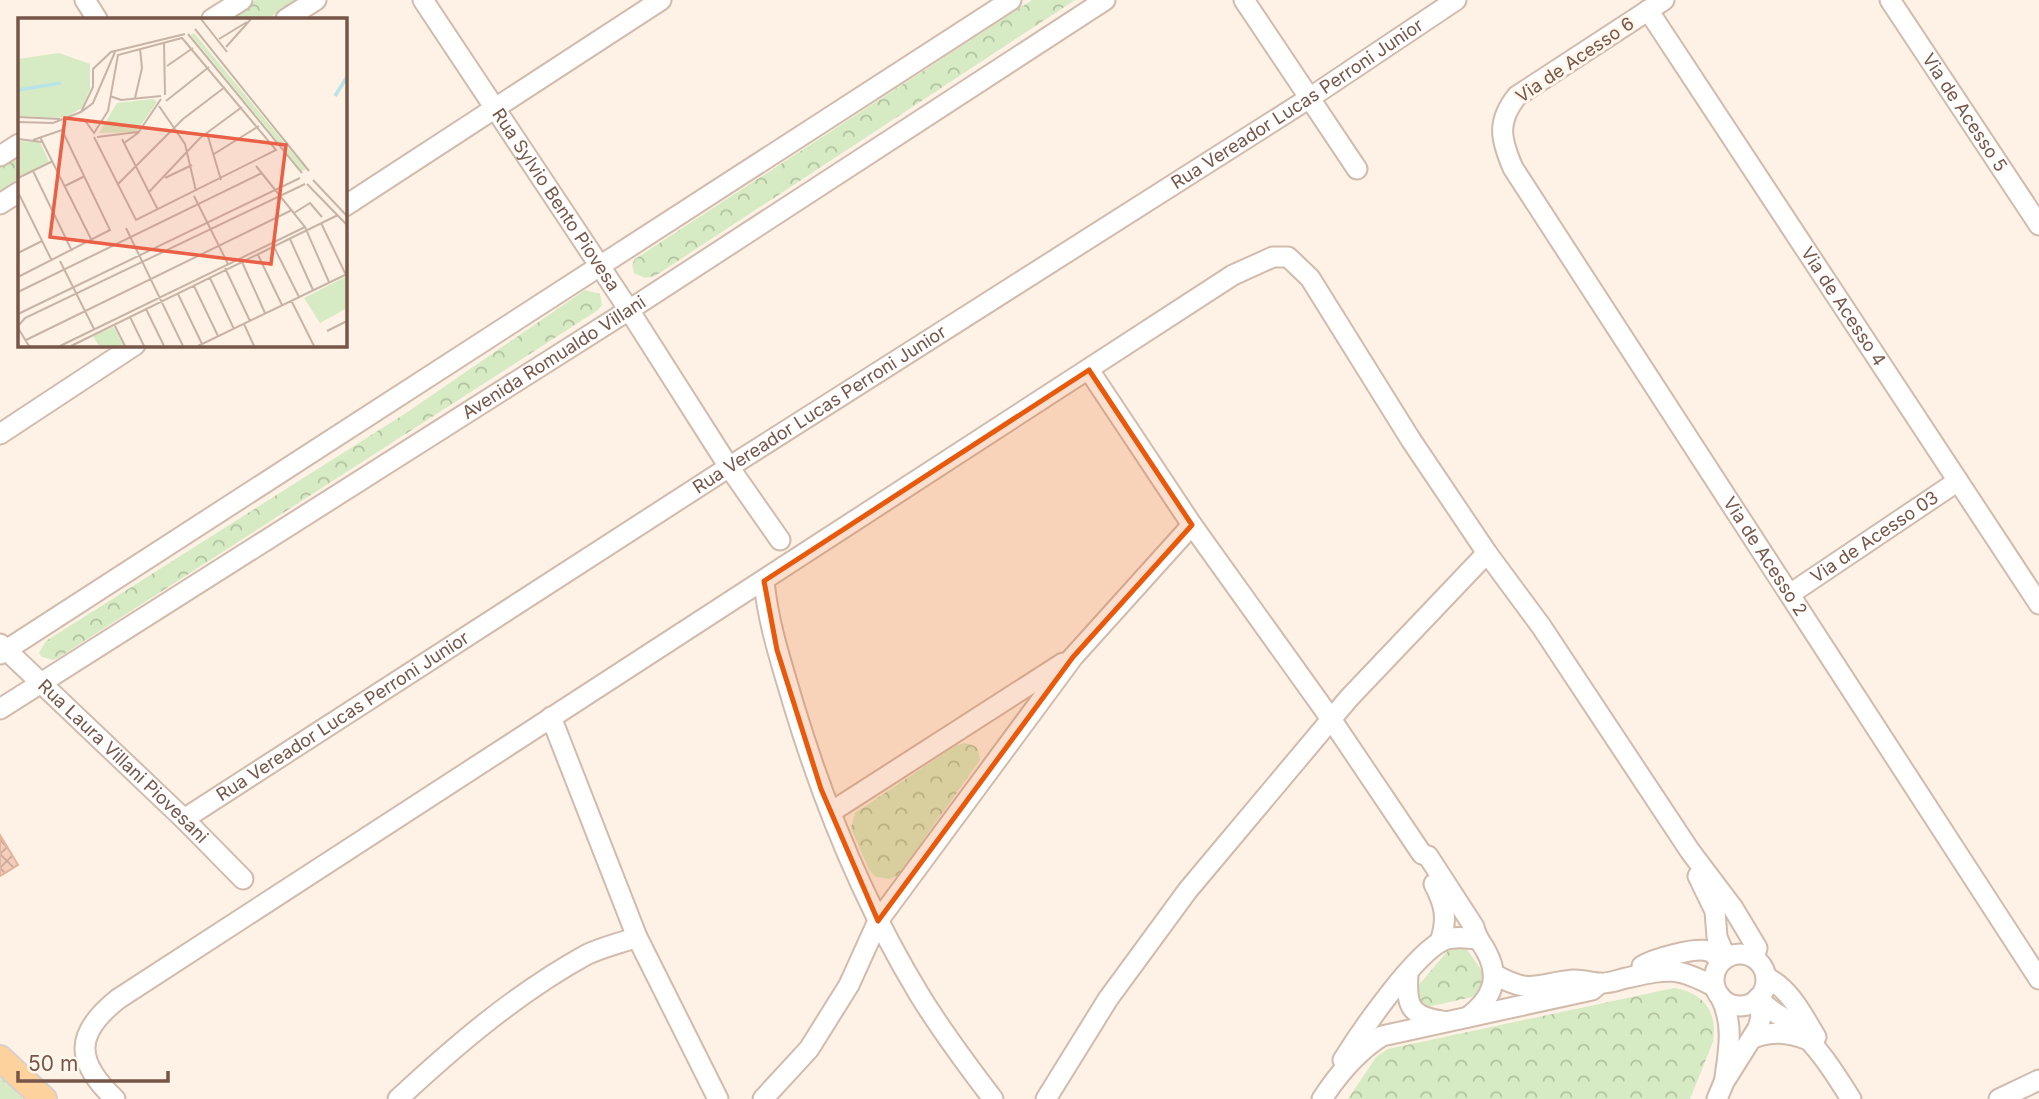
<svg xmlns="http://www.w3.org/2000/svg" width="2039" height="1099" viewBox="0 0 2039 1099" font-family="Inter,sans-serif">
	<defs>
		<pattern id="park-crowns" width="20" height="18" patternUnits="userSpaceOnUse" patternTransform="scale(1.75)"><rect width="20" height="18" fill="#d6ebc3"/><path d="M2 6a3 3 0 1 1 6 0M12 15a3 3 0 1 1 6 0" fill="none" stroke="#b2c1a0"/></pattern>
		<pattern id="building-cross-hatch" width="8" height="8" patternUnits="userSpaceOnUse" patternTransform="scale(1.75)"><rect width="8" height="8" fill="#f3cebc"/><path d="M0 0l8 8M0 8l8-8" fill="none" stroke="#caaa9b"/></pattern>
	</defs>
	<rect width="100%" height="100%" fill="#fdf2e5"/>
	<g fill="url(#park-crowns)">
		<path d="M256,0H297L267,19H226Z"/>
		<path d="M1032,0H1075L655,276L645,278L634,273L632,264L635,259Z"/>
		<path d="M19,153V181L0,193V165Z"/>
		<path d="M585,290L600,294L602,305L598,310L58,658L53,660L42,657L39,653L46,641L406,413Z"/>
		<path d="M964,743C976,745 979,747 980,760L921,843L918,857L903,873L890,879L876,877L869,870L851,828L855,813L955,746Z"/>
		<path d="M1464,945L1486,977L1477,996L1427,1007L1421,1005L1415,995L1417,987L1452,946Z"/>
		<path d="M1674,988C1703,992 1718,1012 1713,1042L1690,1099H1348L1376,1057L1388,1049Z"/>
		<path d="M0,1077L23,1099H0Z"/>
	</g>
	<path fill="url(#building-cross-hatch)" stroke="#e6b39c" stroke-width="2" d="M0,835L18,865L0,876Z"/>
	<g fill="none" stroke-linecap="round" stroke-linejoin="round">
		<defs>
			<g id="minor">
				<path d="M85,0L97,19"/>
				<path id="s1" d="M423,0L629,310L729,467L780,540"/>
				<path d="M1244,0L1357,169"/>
				<path id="s2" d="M1664,0L1517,96C1496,122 1501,140 1513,168L2039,979"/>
				<path id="s3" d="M1890,0L2039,225"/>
				<path id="s4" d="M1648,10L2039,604"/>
				<path d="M212,19L242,0"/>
				<path d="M286,19L316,0"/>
				<path d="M0,156L19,144"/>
				<path d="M0,204L19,192"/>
				<path d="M345,206L661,0"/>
				<path d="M1089,370L1192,525L1331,719L1422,854L1428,856L1474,927C1476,937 1481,942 1486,951C1501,978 1492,999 1468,1017"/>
				<path d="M0,434L135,345"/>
				<path d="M764,581C768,624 782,665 794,706C824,805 865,905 919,994C941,1030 967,1065 993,1099"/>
				<path id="s5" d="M1790,594L1958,481"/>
				<path id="s6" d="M0,644L184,819L243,879"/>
				<path d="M0,654L1011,0"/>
				<path id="s7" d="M0,709L629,310L1105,0"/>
				<path d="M551,717L637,937L718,1099"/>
				<path d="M831,812L1063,663"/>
				<path id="s8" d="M184,819L729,467L1308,99L1456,0"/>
				<path d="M1698,876L1715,911L1717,937L1726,958"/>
				<path d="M1434,884C1445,905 1448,919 1440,942"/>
				<circle cx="1740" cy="980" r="26"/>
				<path d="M1642,966C1653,959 1695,947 1708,951C1714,953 1718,958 1722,961"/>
				<path d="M1408,974C1406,1005 1409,1016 1442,1021"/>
				<path d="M1494,974C1530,995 1536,984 1573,980C1582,979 1590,983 1600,983C1608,984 1618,980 1626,978C1668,969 1676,966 1715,987"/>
				<path d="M1766,977C1790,989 1802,1014 1816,1037"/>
				<path d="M1720,996C1734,1023 1729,1049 1725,1077"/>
				<path d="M1758,998C1769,1011 1781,1015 1793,1025C1818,1046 1834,1072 1851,1099"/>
				<path d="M1753,1038C1772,1031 1787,1032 1806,1039"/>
				<path d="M1343,1060C1361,1031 1415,953 1444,940C1455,936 1466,938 1477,939"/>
				<path d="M115,1099C75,1061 74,1034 118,999L1233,275L1273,257H1288L1310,278L1411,440L1487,553L1541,626L1690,851L1733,908L1757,948L1754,958"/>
				<path d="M398,1099C456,1045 517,993 586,955C602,947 621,943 637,937"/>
				<path d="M763,1099L809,1049L849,985L878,921L1073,657L1192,525"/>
				<path d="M1046,1099L1108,999L1188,890L1349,698L1487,553"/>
				<path d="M1322,1099C1337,1076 1358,1051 1382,1036L1592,990L1599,984"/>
				<path d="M1717,1099L1724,1082L1758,1028L1761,1017L1758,998"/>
				<path d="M1999,1099L2039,1080"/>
			</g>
			<path id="major" d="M0,1058L44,1099"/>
		</defs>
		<use href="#minor" stroke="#d1bbad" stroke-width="23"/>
		<use href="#major" stroke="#d9d0cc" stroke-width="28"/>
		<use href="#minor" stroke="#fff" stroke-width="19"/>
		<use href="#major" stroke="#fdd29c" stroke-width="24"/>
	</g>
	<path fill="#e8590c" fill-opacity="0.2" stroke="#e8590c" stroke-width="5" stroke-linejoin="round" d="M1089,370L1192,525L1073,657L878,921L821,789L777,650L764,581Z"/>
	<g text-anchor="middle" stroke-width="6" stroke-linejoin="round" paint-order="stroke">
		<g font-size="18" fill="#775649" stroke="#fff6ec">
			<text transform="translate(1575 60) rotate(-34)" y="6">Via de Acesso 6</text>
			<text dy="6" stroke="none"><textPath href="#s8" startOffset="1323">Rua Vereador Lucas Perroni Junior</textPath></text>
			<text dy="6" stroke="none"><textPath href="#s3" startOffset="135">Via de Acesso 5</textPath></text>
			<text dy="6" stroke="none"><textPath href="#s1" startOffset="240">Rua Sylvio Bento Piovesa</textPath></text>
			<text dy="6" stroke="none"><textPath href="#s4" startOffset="355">Via de Acesso 4</textPath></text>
			<text dy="6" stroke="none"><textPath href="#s7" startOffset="656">Avenida Romualdo Villani</textPath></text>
			<text dy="6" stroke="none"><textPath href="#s8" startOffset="756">Rua Vereador Lucas Perroni Junior</textPath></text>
			<text dy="6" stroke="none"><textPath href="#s5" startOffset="102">Via de Acesso 03</textPath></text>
			<text dy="6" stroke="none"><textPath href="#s2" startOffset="716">Via de Acesso 2</textPath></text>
			<text dy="6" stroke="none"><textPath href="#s8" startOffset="189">Rua Vereador Lucas Perroni Junior</textPath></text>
			<text dy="6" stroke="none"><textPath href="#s6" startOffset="170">Rua Laura Villani Piovesani</textPath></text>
		</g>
	</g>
	<g transform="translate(18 18)">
		<rect width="329" height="329" fill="#fdf2e5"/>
		<path d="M329,258V290L302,305L286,280Z" fill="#d6ebc3"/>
		<path d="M41,35L72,46V71L64,90L47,100L0,98V41Z" fill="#d6ebc3"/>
		<path d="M176,15L288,151L284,153L173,17ZM135,81L139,84L118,114L81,115L99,85ZM0,123L22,124L31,144L0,159ZM96,309L106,328H81L75,318Z" fill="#d6ebc3"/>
		<path fill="none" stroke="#b9e4e7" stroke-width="3.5" d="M0,72L43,65M317,78L329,59"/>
		<path fill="none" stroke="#c7b4a7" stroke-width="2" d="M183,1L209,34M177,11L291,153M170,16L284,155M201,21L229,4M146,24L147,77M208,29L233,1M149,48L175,30M92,78L103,82L143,78M117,80L124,50L122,31M148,83L191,49M141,88L167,126L178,173M63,94L75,69V51L93,34L167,16M0,99L42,101M66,101L76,115L90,93L100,37L164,20L258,132L118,202L76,119M0,104L35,105L63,94L75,85L97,34M189,115L203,162M22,119L74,223M79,119L120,114M0,121L24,124M104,121L140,192M106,125L120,115L143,81M196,136L241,108M238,148L287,209L311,264M15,153L54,233M0,160L35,143M147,160L174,147M295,162L329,198M289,166L329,207M99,167L165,101L207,69M47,168L67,158M0,174L34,243M131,174L182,120L224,89M176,178L210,246M276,195L292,185L304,199M303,205L328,257M108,210L165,328M272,221L295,272M256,229L281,279M0,235L24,223M240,237L264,287M42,243L76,311M224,244L247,295M207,250L232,303M0,259L92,212L44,112L15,122M192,260L216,311M176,268L200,318M0,274L244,155M160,276L184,326M273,282L296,328M128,291L146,328M0,296L282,160M112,299L126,328M226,306L236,328M0,308L7,300L287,166M97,308L107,328M0,310L11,328M309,313L329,303M8,322L274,192M42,328L287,209M53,328L320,197M180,328L329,256"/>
		<path fill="#ea6047" fill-opacity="0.15" stroke="#ea6047" stroke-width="3.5" d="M47,100L268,127L253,246L32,219Z"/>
		<rect width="329" height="329" fill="none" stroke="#775649" stroke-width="3.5"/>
	</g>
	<path d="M18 1071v10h150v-10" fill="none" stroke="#775649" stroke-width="3.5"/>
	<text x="28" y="1071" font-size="21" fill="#775649" stroke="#fff6ec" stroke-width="5" paint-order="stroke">50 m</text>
</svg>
